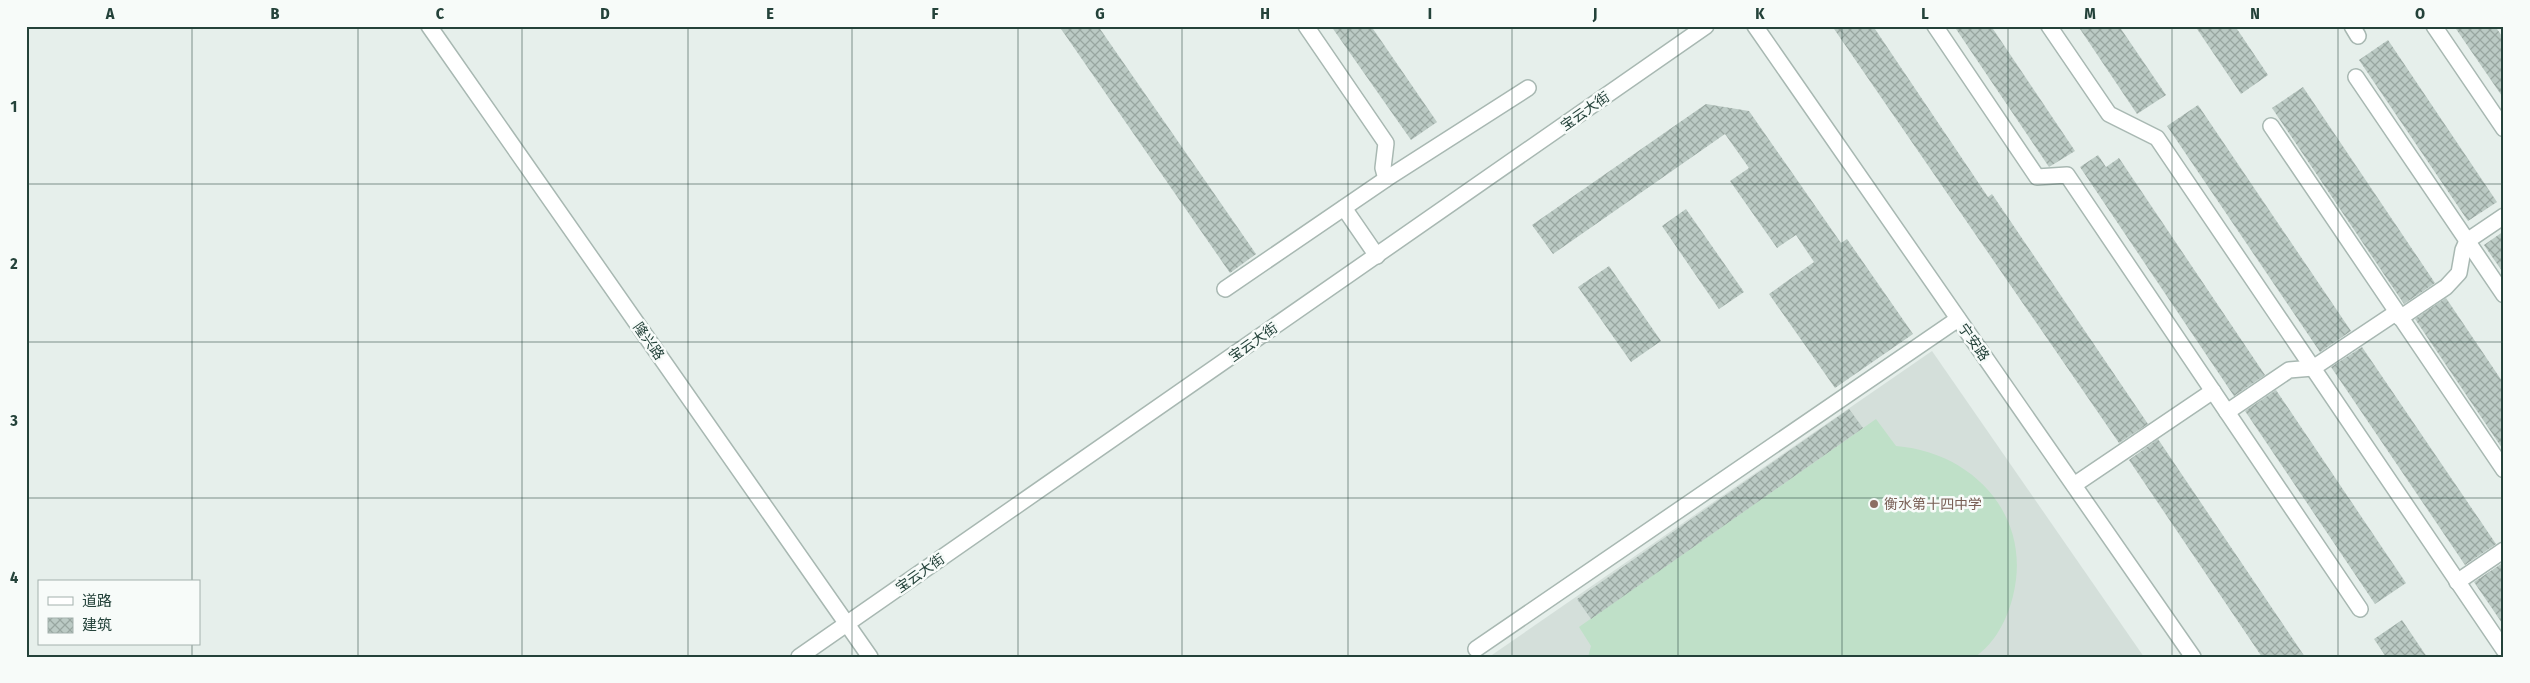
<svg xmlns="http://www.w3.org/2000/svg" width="2530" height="683" viewBox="0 0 2530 683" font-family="'Fira Sans Condensed','Noto Sans SC',sans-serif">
	<defs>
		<pattern id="building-cross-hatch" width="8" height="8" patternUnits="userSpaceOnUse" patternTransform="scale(1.25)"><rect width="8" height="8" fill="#bbcac4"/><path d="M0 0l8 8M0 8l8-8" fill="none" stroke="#98a6a0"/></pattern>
	</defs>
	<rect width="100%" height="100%" fill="#e6efeb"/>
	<path fill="#d4dfda" d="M1932,351L2144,657H1489Z"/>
	<path fill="#bfe0c8" d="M1876,419L1896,446C1973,452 2033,516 2013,596C2007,620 1995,643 1975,657H1588L1591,646L1579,627Z"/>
	<g fill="url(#building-cross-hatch)">
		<path d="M1059,26H1098L1256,254L1230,273Z"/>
		<path d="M1331,26H1371L1437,122L1411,140Z"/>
		<path d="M1832,26H1873L1988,197L1992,194L2148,424L2119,443Z"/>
		<path d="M1954,26H1991L2075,151L2049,167Z"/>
		<path d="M2078,26H2119L2166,95L2137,114Z"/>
		<path d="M2195,26H2235L2268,75L2241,94Z"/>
		<path d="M2454,26H2495L2504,39V99Z"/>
		<path d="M2388,40L2497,202L2468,221L2359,60Z"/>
		<path d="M2303,87L2435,283L2404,304L2272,108Z"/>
		<path d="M1706,104L1749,111L1841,243L1847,239L1913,334L1835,388L1769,294L1814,262L1796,235L1777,248L1730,181L1749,168L1725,134L1553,254L1532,225Z"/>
		<path d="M2198,105L2351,331L2320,352L2167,126Z"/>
		<path d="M2098,155L2106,167L2119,158L2265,375L2234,396L2080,167Z"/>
		<path d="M1686,209L1744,292L1719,309L1662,226Z"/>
		<path d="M2504,231V274L2484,245Z"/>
		<path d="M1609,266L1661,341L1631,362L1578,287Z"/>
		<path d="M2446,298L2504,384V451L2415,319Z"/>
		<path d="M2362,347L2496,544L2465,565L2331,367Z"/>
		<path d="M2276,390L2406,583L2375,604L2245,411Z"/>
		<path d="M1849,409L1863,428L1591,619L1577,599Z"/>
		<path d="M2158,439L2162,445L2305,657H2262L2129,460Z"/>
		<path d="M2504,562V626L2474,582Z"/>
		<path d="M2402,620L2427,657H2386L2374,639Z"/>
	</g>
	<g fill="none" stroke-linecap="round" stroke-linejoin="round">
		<defs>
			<g id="minor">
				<path d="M429,26L870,657"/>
				<path d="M1306,26L1386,143L1383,168L1386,179"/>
				<path d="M1755,26L2193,657"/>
				<path d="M1935,26L2037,177L2067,175L2360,609"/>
				<path d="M2049,26L2109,114L2157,138L2504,650"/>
				<path d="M2352,26L2358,36"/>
				<path d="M2434,26L2504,129"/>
				<path d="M2356,77L2504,295"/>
				<path d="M2271,126L2504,470"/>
				<path d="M1344,208L1377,256"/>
				<path d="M1225,289L1386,179L1528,88"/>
				<path d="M2400,318L2446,287L2459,273L2463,250L2467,241L2504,216"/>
				<path d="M2227,412L2289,370L2313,368L2397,312"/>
				<path d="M2074,485L2213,391"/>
				<path d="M2457,582L2504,550"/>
				<path d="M1476,649L1958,319"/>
				<path d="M799,657L1706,26"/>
			</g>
		</defs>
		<use href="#minor" stroke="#a8b8b2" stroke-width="18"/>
		<use href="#minor" stroke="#fff" stroke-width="15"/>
	</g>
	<path fill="none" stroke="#24423a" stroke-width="1" stroke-opacity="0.55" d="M192,26V582M358,26V657M522,26V657M688,26V657M852,26V657M1018,26V657M1182,26V657M1348,26V657M1512,26V657M1678,26V657M1842,26V657M2008,26V657M2172,26V657M2338,26V657M26,184H2504M26,342H2504M26,498H2504M192,644V657"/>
	<circle fill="#8d6e63" stroke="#f7fbf9" stroke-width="2" cx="1874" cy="504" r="5"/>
	<g text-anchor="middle" stroke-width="5" stroke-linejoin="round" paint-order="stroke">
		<g font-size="14" fill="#24423a" stroke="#f7fbf9">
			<text transform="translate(1585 111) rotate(-35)" y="5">宝云大街</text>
			<text transform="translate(649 341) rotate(55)" y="5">隆兴路</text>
			<text transform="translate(1253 342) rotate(-35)" y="5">宝云大街</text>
			<text transform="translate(1974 342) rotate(55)" y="5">宁安路</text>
			<text transform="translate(920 573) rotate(-35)" y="5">宝云大街</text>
		</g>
		<g font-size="14" fill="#785e54" stroke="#f7fbf9" text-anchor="start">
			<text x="1884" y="509">衡水第十四中学</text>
		</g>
	</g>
	<rect width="2530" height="683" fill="none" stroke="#f7fbf9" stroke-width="55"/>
	<rect x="38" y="580" width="162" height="65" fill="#f7fbf9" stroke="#a3b1ad"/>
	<rect x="48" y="597" width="25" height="8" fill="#ffffff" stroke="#a3b1ad"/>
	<text x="82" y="606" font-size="15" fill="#24423a">道路</text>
	<rect x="48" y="618" width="25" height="15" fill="url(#building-cross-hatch)" stroke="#a3b1ad"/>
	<text x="82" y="630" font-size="15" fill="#24423a">建筑</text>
	<rect x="28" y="28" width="2474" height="628" fill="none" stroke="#24423a" stroke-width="2"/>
	<g font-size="16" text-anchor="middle" font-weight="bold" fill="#24423a">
		<text x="110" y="19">A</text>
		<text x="275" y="19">B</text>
		<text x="440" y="19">C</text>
		<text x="605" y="19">D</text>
		<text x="770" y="19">E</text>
		<text x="935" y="19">F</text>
		<text x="1100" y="19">G</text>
		<text x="1265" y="19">H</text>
		<text x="1430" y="19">I</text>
		<text x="1595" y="19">J</text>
		<text x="1760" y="19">K</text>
		<text x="1925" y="19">L</text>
		<text x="2090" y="19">M</text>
		<text x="2255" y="19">N</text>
		<text x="2420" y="19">O</text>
		<text x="14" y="112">1</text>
		<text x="14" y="269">2</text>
		<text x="14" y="426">3</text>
		<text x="14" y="583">4</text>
	</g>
</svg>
